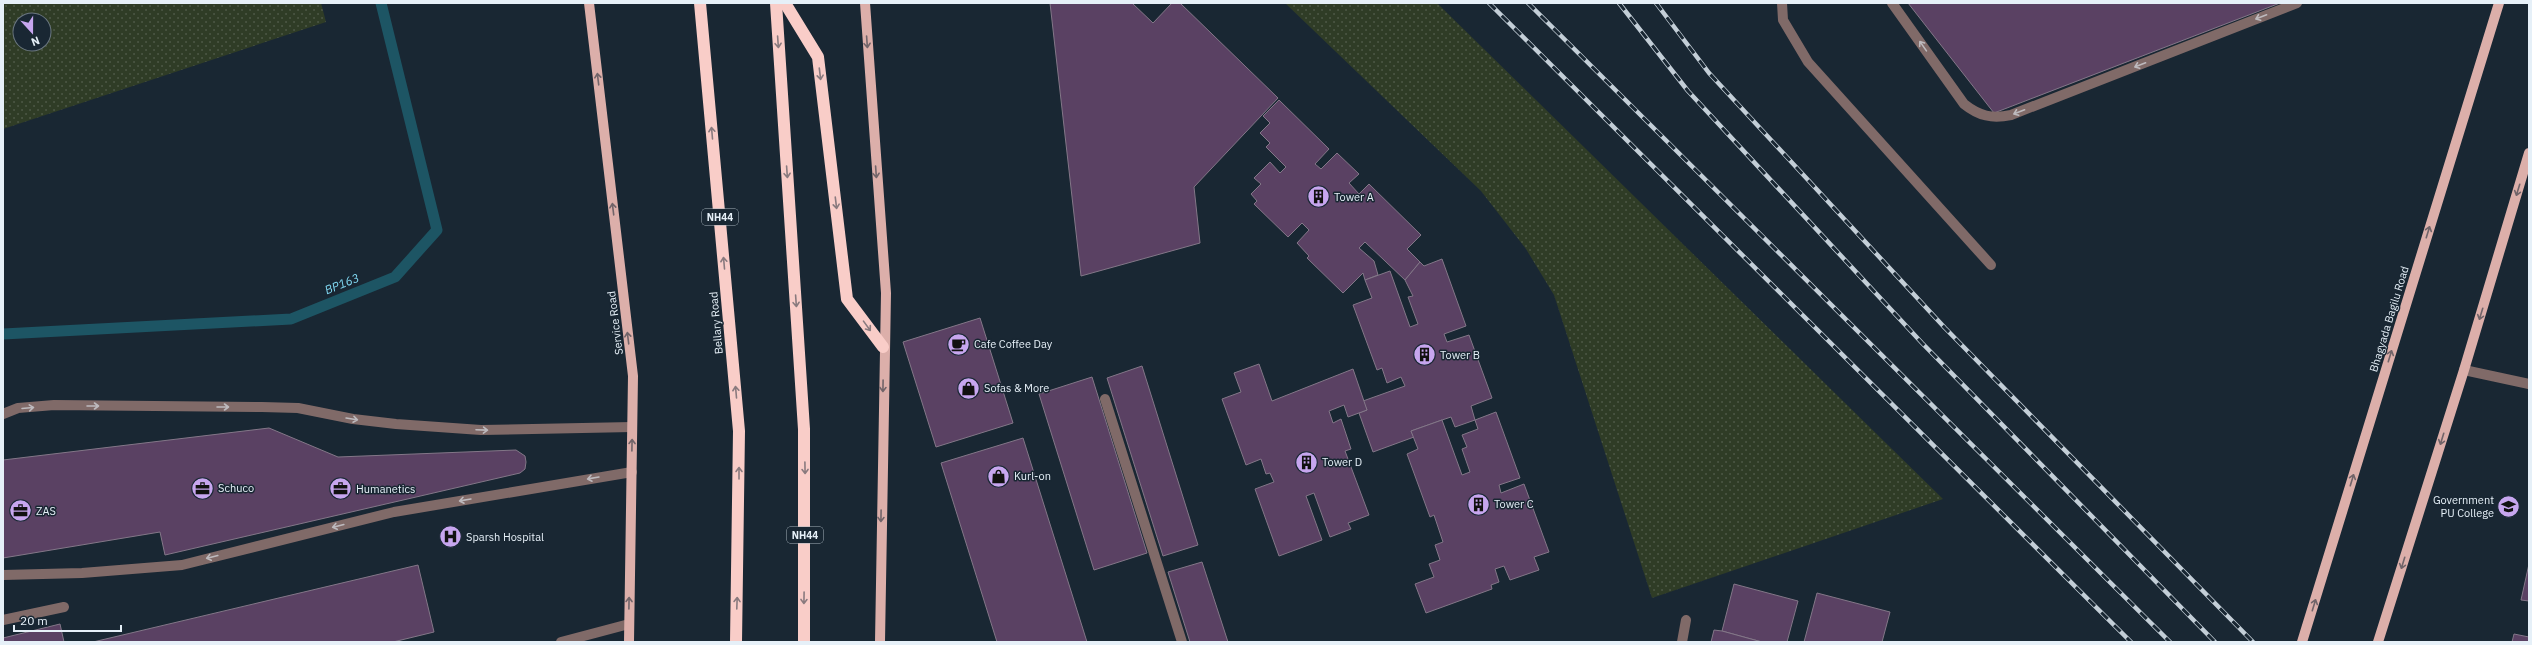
<svg xmlns="http://www.w3.org/2000/svg" width="2532" height="645" viewBox="0 0 2532 645" font-family="'IBM Plex Sans',sans-serif">
	<defs>
		<pattern id="grass-dots" width="8" height="8" patternUnits="userSpaceOnUse"><rect width="8" height="8" fill="#2f3c26"/><path d="M2 2h.1M6 6h.1" fill="none" stroke="#4d5846" stroke-width="1.8" stroke-linecap="round"/></pattern>
	</defs>
	<rect width="100%" height="100%" fill="#192733"/>
	<g fill="url(#grass-dots)" fill-rule="evenodd">
		<path d="M3,3H321L326,22L3,129ZM20,20H44V44H20Z"/>
		<path d="M1285,3H1437L1943,499L1652,598L1554,295L1526,249L1481,191Z"/>
	</g>
	<g fill="none" stroke-linecap="round" stroke-linejoin="round">
		<path stroke="#1d5564" stroke-width="11" d="M3,334L291,319L395,277L437,230L381,3"/>
	</g>
	<g fill="#5a4163" stroke="#837788">
		<path d="M1050,3H1132L1153,23L1172,3H1180L1278,98L1194,187L1200,243L1081,276Z"/>
		<path d="M1908,3H2280L1994,113Z"/>
		<path d="M1279,100L1329,149L1315,164L1321,169L1337,153L1359,174L1349,183L1359,194L1369,184L1421,235L1407,249L1420,262L1405,280L1365,242L1359,248L1374,261L1378,275L1365,280L1363,273L1343,293L1307,258L1309,256L1297,243L1309,230L1302,223L1288,237L1254,204L1257,201L1251,194L1261,184L1254,178L1270,162L1280,173L1286,167L1266,147L1270,143L1260,133L1270,123L1263,116Z"/>
		<path d="M1442,259L1466,326L1444,334L1447,342L1469,335L1492,398L1471,406L1475,420L1455,427L1451,417L1442,420L1411,431L1414,437L1373,452L1359,413L1367,410L1363,401L1405,386L1401,377L1387,383L1382,368L1377,370L1353,305L1372,298L1365,280L1390,271L1410,327L1418,324L1408,297L1413,296L1405,280L1420,262L1424,266Z"/>
		<path d="M980,318L1013,423L936,447L903,342Z"/>
		<path d="M1259,364L1272,401L1353,369L1367,410L1348,417L1344,405L1329,411L1333,423L1341,419L1351,449L1345,451L1369,515L1348,523L1351,529L1330,537L1314,493L1306,496L1322,540L1279,556L1255,489L1274,482L1270,473L1266,474L1261,459L1246,465L1222,399L1241,392L1234,373Z"/>
		<path d="M1142,366L1198,545L1163,556L1107,378Z"/>
		<path d="M1092,377L1147,553L1094,570L1039,394Z"/>
		<path d="M1496,412L1520,478L1499,485L1501,493L1524,484L1549,552L1534,557L1539,570L1510,580L1504,566L1495,569L1499,582L1491,585L1492,589L1426,613L1415,584L1434,577L1429,564L1440,560L1435,545L1443,542L1434,515L1430,517L1407,454L1418,449L1411,431L1442,420L1462,475L1470,472L1462,449L1467,447L1462,435L1478,429L1475,420Z"/>
		<path d="M269,428L338,457L516,450L525,456L526,462L525,469L520,473L165,555L160,532L3,558V460Z"/>
		<path d="M1023,438L1087,642H997L941,463Z"/>
		<path d="M1202,562L1228,642H1190L1168,572Z"/>
		<path d="M2529,564V601L2521,600Z"/>
		<path d="M418,565L434,632L393,642H93Z"/>
		<path d="M1734,584L1798,601L1787,642H1762L1722,631Z"/>
		<path d="M1817,593L1890,612L1882,642H1804Z"/>
		<path d="M60,624L64,642H3V638Z"/>
		<path d="M1714,630L1722,631L1762,642H1711Z"/>
		<path d="M2514,634L2529,637V642H2512Z"/>
	</g>
	<g fill="none" stroke-linecap="round" stroke-linejoin="round">
		<g stroke="#806a68" stroke-width="10">
			<path d="M1782,3L1783,20L1808,62L1991,265"/>
			<path d="M1892,3L1964,104C1979,116 1992,119 2011,115L2297,3"/>
			<path d="M2464,370L2529,384"/>
			<path d="M1105,399L1182,642"/>
			<path d="M3,414L18,408L54,405L262,407L298,408L353,419L396,424L481,430L632,427"/>
			<path d="M3,575L82,573L182,565L394,512L632,472"/>
			<path d="M3,620L64,607"/>
			<path d="M561,642L629,624"/>
			<path d="M1682,642L1686,620"/>
		</g>
		<g stroke="#dcafaa" stroke-width="10">
			<path d="M589,3L633,376L629,642"/>
			<path d="M865,3L886,293L880,642"/>
			<path d="M2302,642L2499,3"/>
			<path d="M2378,642L2464,370L2529,153"/>
		</g>
		<g stroke="#f9cdc8" stroke-width="12">
			<path d="M700,3L739,431L736,642"/>
			<path d="M776,3L804,429V642"/>
			<path d="M785,3L818,57L847,299L883,347"/>
		</g>
		<defs>
			<g id="rail">
				<path d="M1489,3L2131,642"/>
				<path d="M1528,3L2170,642"/>
				<path d="M1619,3L1688,91L1922,343L2215,642"/>
				<path d="M1656,3L1709,73L1945,328L2253,642"/>
			</g>
		</defs>
		<use href="#rail" stroke="#c3ced7" stroke-width="4.5"/>
		<use href="#rail" stroke="#192733" stroke-width="3" stroke-dasharray="9" stroke-linecap="butt"/>
	</g>
	<defs><path id="oneway-shaft" d="M-6 0H5M1.5-3L5.5 0L1.5 3" fill="none" stroke-width="1.6" stroke-linecap="round" stroke-linejoin="round"/></defs>
	<g stroke="#bdbabe">
		<use href="#oneway-shaft" transform="translate(2261 17) rotate(159)"/>
		<use href="#oneway-shaft" transform="translate(1923 46) rotate(-125)"/>
		<use href="#oneway-shaft" transform="translate(2140 65) rotate(159)"/>
		<use href="#oneway-shaft" transform="translate(2019 112) rotate(159)"/>
		<use href="#oneway-shaft" transform="translate(93 406)"/>
		<use href="#oneway-shaft" transform="translate(223 407)"/>
		<use href="#oneway-shaft" transform="translate(28 408) rotate(-5)"/>
		<use href="#oneway-shaft" transform="translate(352 419) rotate(9)"/>
		<use href="#oneway-shaft" transform="translate(482 430) rotate(2)"/>
		<use href="#oneway-shaft" transform="translate(593 478) rotate(170)"/>
		<use href="#oneway-shaft" transform="translate(465 500) rotate(170)"/>
		<use href="#oneway-shaft" transform="translate(338 526) rotate(166)"/>
		<use href="#oneway-shaft" transform="translate(212 557) rotate(166)"/>
	</g>
	<g stroke="#897a7e">
		<use href="#oneway-shaft" transform="translate(778 42) rotate(86)"/>
		<use href="#oneway-shaft" transform="translate(820 74) rotate(83)"/>
		<use href="#oneway-shaft" transform="translate(712 133) rotate(-95)"/>
		<use href="#oneway-shaft" transform="translate(787 172) rotate(86)"/>
		<use href="#oneway-shaft" transform="translate(836 203) rotate(83)"/>
		<use href="#oneway-shaft" transform="translate(724 263) rotate(-95)"/>
		<use href="#oneway-shaft" transform="translate(796 301) rotate(86)"/>
		<use href="#oneway-shaft" transform="translate(867 326) rotate(54)"/>
		<use href="#oneway-shaft" transform="translate(736 392) rotate(-95)"/>
		<use href="#oneway-shaft" transform="translate(805 468) rotate(89)"/>
		<use href="#oneway-shaft" transform="translate(739 473) rotate(-90)"/>
		<use href="#oneway-shaft" transform="translate(804 598) rotate(91)"/>
		<use href="#oneway-shaft" transform="translate(737 603) rotate(-88)"/>
	</g>
	<g stroke="#716469">
		<use href="#oneway-shaft" transform="translate(867 42) rotate(86)"/>
		<use href="#oneway-shaft" transform="translate(598 79) rotate(-97)"/>
		<use href="#oneway-shaft" transform="translate(876 172) rotate(86)"/>
		<use href="#oneway-shaft" transform="translate(2518 190) rotate(107)"/>
		<use href="#oneway-shaft" transform="translate(613 209) rotate(-97)"/>
		<use href="#oneway-shaft" transform="translate(2428 232) rotate(-73)"/>
		<use href="#oneway-shaft" transform="translate(2481 314) rotate(107)"/>
		<use href="#oneway-shaft" transform="translate(628 338) rotate(-97)"/>
		<use href="#oneway-shaft" transform="translate(2390 356) rotate(-73)"/>
		<use href="#oneway-shaft" transform="translate(883 386) rotate(91)"/>
		<use href="#oneway-shaft" transform="translate(2442 439) rotate(107)"/>
		<use href="#oneway-shaft" transform="translate(632 445) rotate(-89)"/>
		<use href="#oneway-shaft" transform="translate(2352 480) rotate(-73)"/>
		<use href="#oneway-shaft" transform="translate(881 516) rotate(91)"/>
		<use href="#oneway-shaft" transform="translate(2403 563) rotate(107)"/>
		<use href="#oneway-shaft" transform="translate(629 603) rotate(-89)"/>
		<use href="#oneway-shaft" transform="translate(2314 605) rotate(-73)"/>
	</g>
	<defs>
		<symbol id="building-disc" viewBox="-11 -11 22 22"><circle r="9.5" fill="#c7a6ef" stroke="#192733"/><path d="M-4-6H4V6H1V3H-1V6H-4ZM-2.5-4.3h1.7v1.8h-1.7ZM.8-4.3h1.7v1.8H.8ZM-2.5-1h1.7V.8h-1.7ZM.8-1h1.7V.8H.8Z" fill="#111"/></symbol>
		<symbol id="cafe-disc" viewBox="-11 -11 22 22"><circle r="9.5" fill="#c7a6ef" stroke="#192733"/><path d="M-5.5-4.5H6V0H3Q3 3.5 0 3.5H-2.5Q-5.5 3.5-5.5 0ZM3-3.2v2h1.7v-2ZM-6 4.5H4V6H-6Z" fill="#111"/></symbol>
		<symbol id="shop-disc" viewBox="-11 -11 22 22"><circle r="9.5" fill="#c7a6ef" stroke="#192733"/><path d="M-5-2.5h2.3a2.7 3.5 0 0 1 5.4 0H5L5.5 6h-11ZM-1.5-2.5h3a1.5 2.3 0 0 0-3 0Z" fill="#111"/></symbol>
		<symbol id="office-disc" viewBox="-11 -11 22 22"><circle r="9.5" fill="#c7a6ef" stroke="#192733"/><path d="M-6-3h4V-5.5h4V-3h4V5H-6ZM-1-4.5V-3h2v-1.5ZM-6 0V1H6V0Z" fill="#111"/></symbol>
		<symbol id="university-disc" viewBox="-11 -11 22 22"><circle r="9.5" fill="#c7a6ef" stroke="#192733"/><path d="M0-5L7-2L0 1L-7-2ZM-4 1L0 2.5L4 1V4Q0 6-4 4Z" fill="#111"/></symbol>
		<symbol id="hospital-disc" viewBox="-11 -11 22 22"><circle r="9.5" fill="#c7a6ef" stroke="#192733"/><path d="M-5-5h3v3.5h4V-5h3V5h-3V1.5h-4V5h-3Z" fill="#111"/></symbol>
	</defs>
	<g fill-rule="evenodd">
		<use href="#building-disc" x="1306" y="184" width="25" height="25"/>
		<use href="#cafe-disc" x="946" y="332" width="25" height="25"/>
		<use href="#building-disc" x="1412" y="342" width="25" height="25"/>
		<use href="#shop-disc" x="956" y="376" width="25" height="25"/>
		<use href="#building-disc" x="1294" y="450" width="25" height="25"/>
		<use href="#shop-disc" x="986" y="464" width="25" height="25"/>
		<use href="#office-disc" x="190" y="476" width="25" height="25"/>
		<use href="#office-disc" x="328" y="476" width="25" height="25"/>
		<use href="#building-disc" x="1466" y="492" width="25" height="25"/>
		<use href="#university-disc" x="2496" y="494" width="25" height="25"/>
		<use href="#office-disc" x="8" y="498" width="25" height="25"/>
		<use href="#hospital-disc" x="438" y="524" width="25" height="25"/>
	</g>
	<g text-anchor="middle" stroke-width="3" stroke-linejoin="round" paint-order="stroke">
		<g fill="#192733" stroke="#a8b4bd" stroke-width="1">
			<rect x="702" y="209" width="36" height="16" rx="3"/>
			<rect x="787" y="527" width="36" height="16" rx="3"/>
		</g>
		<g font-size="10" font-weight="bold" fill="#e6f0f8">
			<text x="720" y="221">NH44</text>
			<text x="805" y="539">NH44</text>
		</g>
		<g font-size="11" fill="#e6f0f8" stroke="#192733" text-anchor="start">
			<text x="1334" y="201">Tower A</text>
			<text x="974" y="348">Cafe Coffee Day</text>
			<text x="1440" y="359">Tower B</text>
			<text x="984" y="392">Sofas &amp; More</text>
			<text x="1322" y="466">Tower D</text>
			<text x="1014" y="480">Kurl-on</text>
			<text x="218" y="492">Schuco</text>
			<text x="356" y="493">Humanetics</text>
			<text x="2494" y="504" text-anchor="end">Government<tspan x="2494" dy="13">PU College</tspan></text>
			<text x="1494" y="508">Tower C</text>
			<text x="36" y="515">ZAS</text>
			<text x="466" y="541">Sparsh Hospital</text>
		</g>
		<g font-size="11" fill="#e6f0f8" stroke="#192733">
			<text transform="translate(2389 319) rotate(-73)" y="4">Bhagyada Bagilu Road</text>
			<text transform="translate(615 323) rotate(-97)" y="4">Service Road</text>
			<text transform="translate(716 323) rotate(-95)" y="4">Bellary Road</text>
		</g>
		<g font-size="12" font-style="italic" fill="#81d9f3" stroke="#192733">
			<text transform="translate(342 284) rotate(-22)" y="4">BP163</text>
		</g>
	</g>
	<rect width="2532" height="645" fill="none" stroke="#e6f0f8" stroke-width="8"/>
	<g transform="translate(32 32) rotate(159)"><circle r="19" fill="#192733" stroke="#6b7782"/>
	<path d="M0-3L7 15L0 10L-7 15Z" fill="#c7a6ef"/>
	<text y="-6" font-size="11" font-weight="bold" text-anchor="middle" fill="#e6f0f8">N</text>
	</g>
	<path d="M14 625v6h107v-6" fill="none" stroke="#e6f0f8" stroke-width="2"/>
	<text x="20" y="625" font-size="12" fill="#e6f0f8" stroke="#192733" stroke-width="3" paint-order="stroke">20 m</text>
</svg>
